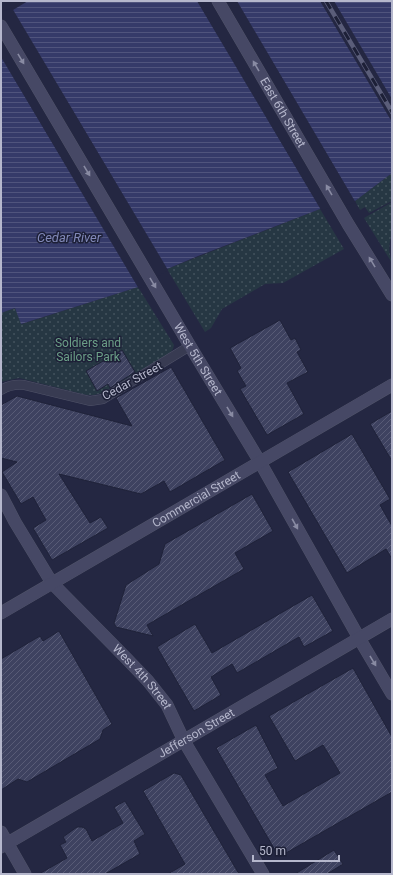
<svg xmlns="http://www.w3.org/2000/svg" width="393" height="875" viewBox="0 0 393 875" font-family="Roboto,sans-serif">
	<defs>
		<pattern id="green-dots" width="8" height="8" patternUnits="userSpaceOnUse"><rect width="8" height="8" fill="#263743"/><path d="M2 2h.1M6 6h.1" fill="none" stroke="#43525d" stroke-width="1.8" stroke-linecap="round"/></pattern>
		<pattern id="water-rules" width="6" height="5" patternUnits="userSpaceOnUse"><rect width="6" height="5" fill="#353a69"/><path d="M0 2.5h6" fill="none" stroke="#50547d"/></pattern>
		<pattern id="building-hatch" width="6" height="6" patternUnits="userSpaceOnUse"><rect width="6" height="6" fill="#3e4260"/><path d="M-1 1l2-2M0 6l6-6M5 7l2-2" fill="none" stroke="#585b76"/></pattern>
	</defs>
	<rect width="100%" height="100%" fill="#242742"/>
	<g fill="url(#green-dots)">
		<path d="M392,173V201L369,213L365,207L360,210L355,201Z"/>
		<path d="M392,202C392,211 393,223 392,232C389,245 388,250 392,263L364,218Z"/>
		<path d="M320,209L344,249L283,283L265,284L222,309L211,328L205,332L167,269Z"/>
		<path d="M138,287L174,345L173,349L170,353L102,393L94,395H87L19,378L1,382V313L15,308L22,324Z"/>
	</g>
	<path fill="url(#water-rules)" d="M28,1H392V173L355,201L320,209L198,256L167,269L138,287L21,324L15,308L1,313V14L13,10Z"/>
	<g fill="#242742">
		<path d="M197,1H237L356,203L321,210Z"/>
		<path d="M320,1H334L392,99V122Z"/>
		<path d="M12,8L168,270L139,289L1,57V12Z"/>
	</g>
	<g fill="url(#building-hatch)" stroke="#1f2239">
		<path d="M280,320L291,340L295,338L301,350L297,352L308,372L287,383L304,414L267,435L240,389L246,386L237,371L241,368L230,348Z"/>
		<path d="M122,350L135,372L110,388L108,384L97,391L86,371Z"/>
		<path d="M171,367L225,460L170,492L164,481L141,494L59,474L90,523L101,517L108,528L52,560L33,528L46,520L33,497L21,504L2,472L17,462L1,458V405L17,396L132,426L116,398Z"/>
		<path d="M392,411V461L370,424Z"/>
		<path d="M352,434L390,499L380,505L392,526V559L386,549L347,573L288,472Z"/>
		<path d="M252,494L273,531L235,553L244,569L147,625L153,636L116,627L114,623L126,585L159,564L165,544Z"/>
		<path d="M312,595L333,631L304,647L299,637L237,673L232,664L211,677L221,695L194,711L157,647L195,624L212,653Z"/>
		<path d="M59,631L112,724L103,730L100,739L27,782L18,779L1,790V659L40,636L43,641Z"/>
		<path d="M353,668L392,737V792L279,857L216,748L256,725L278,768L265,775L283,806L340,773L323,745L295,761L269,716Z"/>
		<path d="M174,773L181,775L239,874H168L185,864L143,791Z"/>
		<path d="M125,801L145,834L134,841L140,854L105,874H39L67,858L60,845L66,842L63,837L77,827H82L86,829L92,841L123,823L114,807Z"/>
		<path d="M334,850L343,864L327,874H295Z"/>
	</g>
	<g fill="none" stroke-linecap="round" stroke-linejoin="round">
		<defs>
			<path id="street" d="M1,390C9,385 15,384 24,385L90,401L103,399L190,346"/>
			<g id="secondary">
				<path id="s1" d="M218,1L348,224L392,295"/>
				<path id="s2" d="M1,26L190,346L260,462L359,638L392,694"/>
				<path id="s3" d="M1,495L15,522L52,583L126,658L148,681L167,705L184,741L263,874"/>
				<path id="s4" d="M1,613L392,385"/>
				<path d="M1,832L25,874"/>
				<path id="s5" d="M1,847L392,619"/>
			</g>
		</defs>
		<use href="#street" stroke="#505369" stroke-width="10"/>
		<use href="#secondary" stroke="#505369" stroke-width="13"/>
		<use href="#street" stroke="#383b52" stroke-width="9"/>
		<use href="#secondary" stroke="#464865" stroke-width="12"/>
		<defs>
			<path id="rail" d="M326,1L392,112"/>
		</defs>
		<use href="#rail" stroke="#5a5d79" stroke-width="4.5"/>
		<use href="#rail" stroke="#1d2037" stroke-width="3" stroke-dasharray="9" stroke-linecap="butt"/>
	</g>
	<defs><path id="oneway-solid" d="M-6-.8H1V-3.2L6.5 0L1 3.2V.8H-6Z"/></defs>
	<g fill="#898ba3">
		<use href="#oneway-solid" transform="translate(21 59) rotate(59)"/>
		<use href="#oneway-solid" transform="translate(256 66) rotate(-120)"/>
		<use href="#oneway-solid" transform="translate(87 171) rotate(59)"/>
		<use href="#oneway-solid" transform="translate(329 190) rotate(-120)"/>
		<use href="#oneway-solid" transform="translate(372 262) rotate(-121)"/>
		<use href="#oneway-solid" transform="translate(153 283) rotate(59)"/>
		<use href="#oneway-solid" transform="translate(230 412) rotate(59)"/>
		<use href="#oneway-solid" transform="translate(295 524) rotate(61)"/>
		<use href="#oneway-solid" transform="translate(373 661) rotate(59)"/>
	</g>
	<g text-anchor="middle" stroke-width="3" stroke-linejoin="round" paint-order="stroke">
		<g font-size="12" fill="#b5b7cc" stroke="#1d2037">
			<text dy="4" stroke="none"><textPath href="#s1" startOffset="129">East 6th Street</textPath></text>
			<text dy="4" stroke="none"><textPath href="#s2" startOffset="387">West 5th Street</textPath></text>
			<text transform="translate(132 381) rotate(-29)" y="4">Cedar Street</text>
			<text dy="4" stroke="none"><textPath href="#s4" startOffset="226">Commercial Street</textPath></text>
			<text dy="4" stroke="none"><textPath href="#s3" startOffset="232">West 4th Street</textPath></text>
			<text dy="4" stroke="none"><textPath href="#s5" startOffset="226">Jefferson Street</textPath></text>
		</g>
		<g font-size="12" fill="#6b9f87" stroke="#1d2037">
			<text x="88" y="347">Soldiers and<tspan x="88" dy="14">Sailors Park</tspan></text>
		</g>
		<g font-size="13" font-style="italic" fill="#8289b9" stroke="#1d2037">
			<text x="69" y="242">Cedar River</text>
		</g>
	</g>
	<rect width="393" height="875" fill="none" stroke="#b5b7cc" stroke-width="4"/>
	<path d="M253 855v6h86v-6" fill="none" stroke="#b5b7cc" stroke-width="2"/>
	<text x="259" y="855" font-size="12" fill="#b5b7cc" stroke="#1d2037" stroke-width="3" paint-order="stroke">50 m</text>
</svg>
